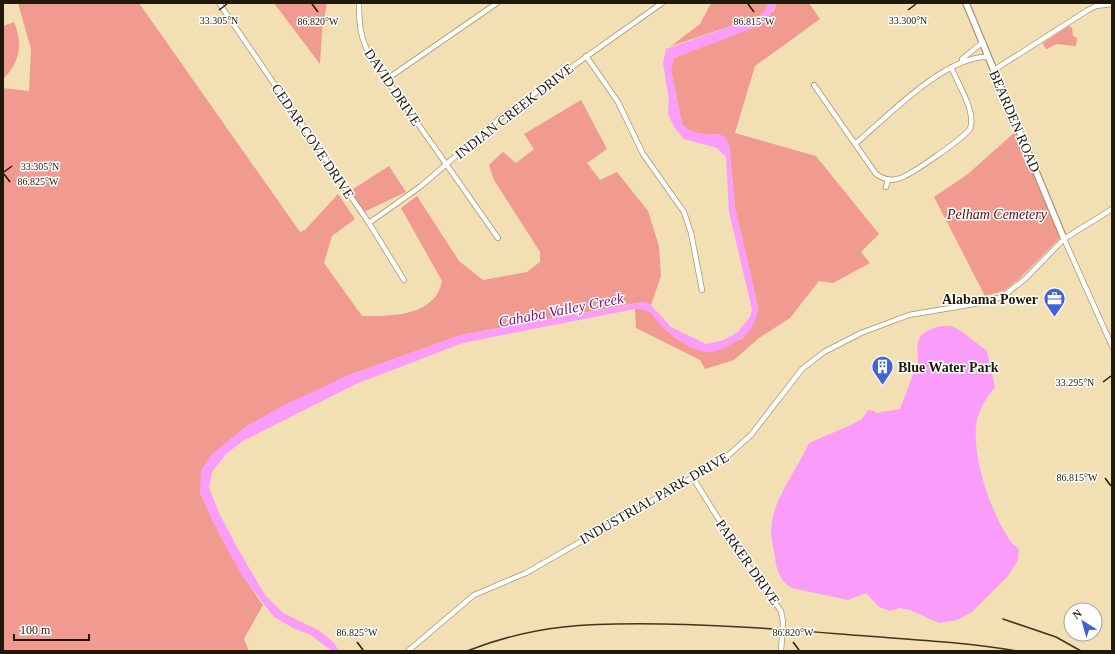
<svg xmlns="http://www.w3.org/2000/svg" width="1115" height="654" viewBox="0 0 1115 654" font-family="Georgia,serif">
	<rect width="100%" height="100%" fill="#f2dfb4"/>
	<g fill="#f19a90">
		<path d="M18,3H139L300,232L305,230L338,194L355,219L332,236L324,263L362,316C391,316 435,317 442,281L401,208L417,196L459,261L483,280L527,272L540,262V252L494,180L489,165L503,152L516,163L534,149L524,134L581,100L607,149L587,163L600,180L617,172L648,211L659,246L661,276L651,305L645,302L632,304L461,335L349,375L212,454L200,492C217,532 237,569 263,605L244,639L249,651H3V88L29,91L31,49Z"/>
		<path d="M274,3H327L322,31L320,64Z"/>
		<path d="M711,3H768C768,10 763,13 758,17L671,46L700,24Z"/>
		<path d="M776,3H809L820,19L755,66L735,133L816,156L879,234L861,252L870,263L833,283L819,281L790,318L759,338L734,360L705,369L700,360L636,328L635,309H646L651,312L674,337L691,347L710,352L743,338L758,307L735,208L729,144L718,134C704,135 691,135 682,124L671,70L674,58L774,11Z"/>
		<path d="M14,22C23,43 20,63 3,79V26Z"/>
		<path d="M1069,26L1072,28L1073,36L1077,38L1076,46L1056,44L1047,49L1045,48L1043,43Z"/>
		<path d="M1015,132L1061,237L1019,279L1004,291L985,296L934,197L968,174Z"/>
		<path d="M389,166L406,192L364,212L350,191Z"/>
	</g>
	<g fill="#fa9dfa">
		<path d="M768,3H776L768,20L761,25L674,58L671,70L682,124C695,139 709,131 724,136L729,144L735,208L758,307C757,321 750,334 737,341C729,345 720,351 711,352C696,354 672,336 661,326C651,314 652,309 635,309L463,343L356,384L243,441L226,454L212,472L209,488L220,515L238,549L265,595L283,613L320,631L334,643L339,651H332L309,634L293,628L274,617L241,574L212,520L200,492L201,470L212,454L245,427L282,406L349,375L461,335L645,302L651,305L671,327L706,344L724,340L738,332L750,317L752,309L729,212L726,157L717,148L684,139L674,127L668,114L669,100L663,63L666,49L758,17L765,11Z"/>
		<path d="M941,326H951L961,331L987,351L995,387C986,398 978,411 976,425C973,460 990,510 1009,539C1011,543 1016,546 1019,550L1018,560L1008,576L972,612L957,620L939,623L910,610L900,608L890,611L879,607L866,593L848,600L792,588C781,582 776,570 775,557C774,549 771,539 771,530C772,500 797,470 809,443L853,424L862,419L868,410L874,411L876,413L900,409L914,372L918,370C919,345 910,334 941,326Z"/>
	</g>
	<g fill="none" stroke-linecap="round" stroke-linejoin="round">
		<defs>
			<g id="minor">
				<path d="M219,3L369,223L404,280"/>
				<path d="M359,3C359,23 360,39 371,57L498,238"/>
				<path d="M586,56L618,102L643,154L684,212L691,233L702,290"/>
				<path d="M962,59L983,42"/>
				<path d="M994,70L1088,10L1096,6L1112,4"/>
				<path d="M387,79L497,3"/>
				<path d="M814,85L876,174C883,179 889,181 897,179C909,177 962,139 970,129C977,113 957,82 951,67"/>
				<path d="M855,144C887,117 946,55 988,57"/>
				<path d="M886,187L888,180"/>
				<path d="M369,223L421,186L500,118L662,3"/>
				<path d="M1064,239L1112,346"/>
				<path d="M693,478L746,563L781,611L783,622L781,651"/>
				<path d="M408,651L474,595L526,573L723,460L751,435L802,369L824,352L861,333L909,315L974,304L1002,297L1025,279L1064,239L1112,209"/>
			</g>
			<path id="tertiary" d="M966,3L1064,239"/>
		</defs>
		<use href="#minor" stroke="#a9976e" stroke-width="6"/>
		<use href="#tertiary" stroke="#a9976e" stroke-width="8"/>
		<use href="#minor" stroke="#fff" stroke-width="4.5"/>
		<use href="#tertiary" stroke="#fff" stroke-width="5.5"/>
		<g stroke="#3e3521" stroke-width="1.5">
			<path d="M1003,619L1056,637L1081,651"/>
			<path d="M467,651C535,624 591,623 662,624C722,625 781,629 840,634C899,639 959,641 1017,651"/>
		</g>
	</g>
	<path fill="none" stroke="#201909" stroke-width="1.5" d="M312,4L318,12M748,4L754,12M219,10L227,4M908,10L916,4M4,172L12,166M4,174L10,182M1103,382L1111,376M1105,478L1111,486M357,642L363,650M793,642L799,650"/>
	<defs>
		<symbol id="office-pin" viewBox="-11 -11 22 30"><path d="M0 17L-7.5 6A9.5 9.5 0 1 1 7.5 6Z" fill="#4064d6" stroke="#fff"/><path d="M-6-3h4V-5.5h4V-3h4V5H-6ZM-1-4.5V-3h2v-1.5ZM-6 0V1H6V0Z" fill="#fff"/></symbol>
		<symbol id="building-pin" viewBox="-11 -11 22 30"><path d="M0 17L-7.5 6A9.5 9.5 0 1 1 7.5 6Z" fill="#4064d6" stroke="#fff"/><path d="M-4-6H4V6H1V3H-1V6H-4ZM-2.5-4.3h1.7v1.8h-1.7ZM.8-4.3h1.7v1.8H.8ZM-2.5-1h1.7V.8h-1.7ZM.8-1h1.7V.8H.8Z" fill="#fff"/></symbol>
	</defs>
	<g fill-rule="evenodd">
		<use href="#office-pin" x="1042" y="286" width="25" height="34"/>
		<use href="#building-pin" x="870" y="354" width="25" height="34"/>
	</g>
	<g text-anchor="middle" stroke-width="3" stroke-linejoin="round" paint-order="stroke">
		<g font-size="14" fill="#201909" stroke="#fff">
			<text transform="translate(393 87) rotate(56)" y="5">DAVID DRIVE</text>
			<text transform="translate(514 111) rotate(-38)" y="5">INDIAN CREEK DRIVE</text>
			<text transform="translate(1015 121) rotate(67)" y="5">BEARDEN ROAD</text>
			<text transform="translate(313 141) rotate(56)" y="5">CEDAR COVE DRIVE</text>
			<text transform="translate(654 498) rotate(-30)" y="5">INDUSTRIAL PARK DRIVE</text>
			<text transform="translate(748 562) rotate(55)" y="5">PARKER DRIVE</text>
		</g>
		<g font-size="14" font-style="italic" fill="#590608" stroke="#fff">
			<text x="997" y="219">Pelham Cemetery</text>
		</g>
		<g font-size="14" font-weight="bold" fill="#201909" stroke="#fff" text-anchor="end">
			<text x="1038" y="304">Alabama Power</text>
			<text x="898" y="372" text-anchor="start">Blue Water Park</text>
		</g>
		<g font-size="15" font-style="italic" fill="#821085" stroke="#fff">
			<text transform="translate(561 310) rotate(-11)" y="5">Cahaba Valley Creek</text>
		</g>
	</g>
	<g font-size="10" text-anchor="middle" fill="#201909" stroke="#fff" stroke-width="3" stroke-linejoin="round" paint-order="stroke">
		<text x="219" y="24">33.305°N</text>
		<text x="908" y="24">33.300°N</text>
		<text x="318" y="25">86.820°W</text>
		<text x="754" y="25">86.815°W</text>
		<text x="40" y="170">33.305°N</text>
		<text x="38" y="185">86.825°W</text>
		<text x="1075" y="386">33.295°N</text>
		<text x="1077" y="481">86.815°W</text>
		<text x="357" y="636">86.825°W</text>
		<text x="793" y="636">86.820°W</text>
	</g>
	<rect width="1115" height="654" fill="none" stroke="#201909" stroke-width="8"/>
	<g transform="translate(1083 622) rotate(323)"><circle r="19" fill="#ffffff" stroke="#a6a39d"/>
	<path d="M0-3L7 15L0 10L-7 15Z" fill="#4064d6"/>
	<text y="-6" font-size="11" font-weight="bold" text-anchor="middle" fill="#201909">N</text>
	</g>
	<path d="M14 634v6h75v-6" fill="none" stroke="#201909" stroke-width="2"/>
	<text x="20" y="634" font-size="12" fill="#201909" stroke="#ffffff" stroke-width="3" paint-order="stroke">100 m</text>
</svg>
